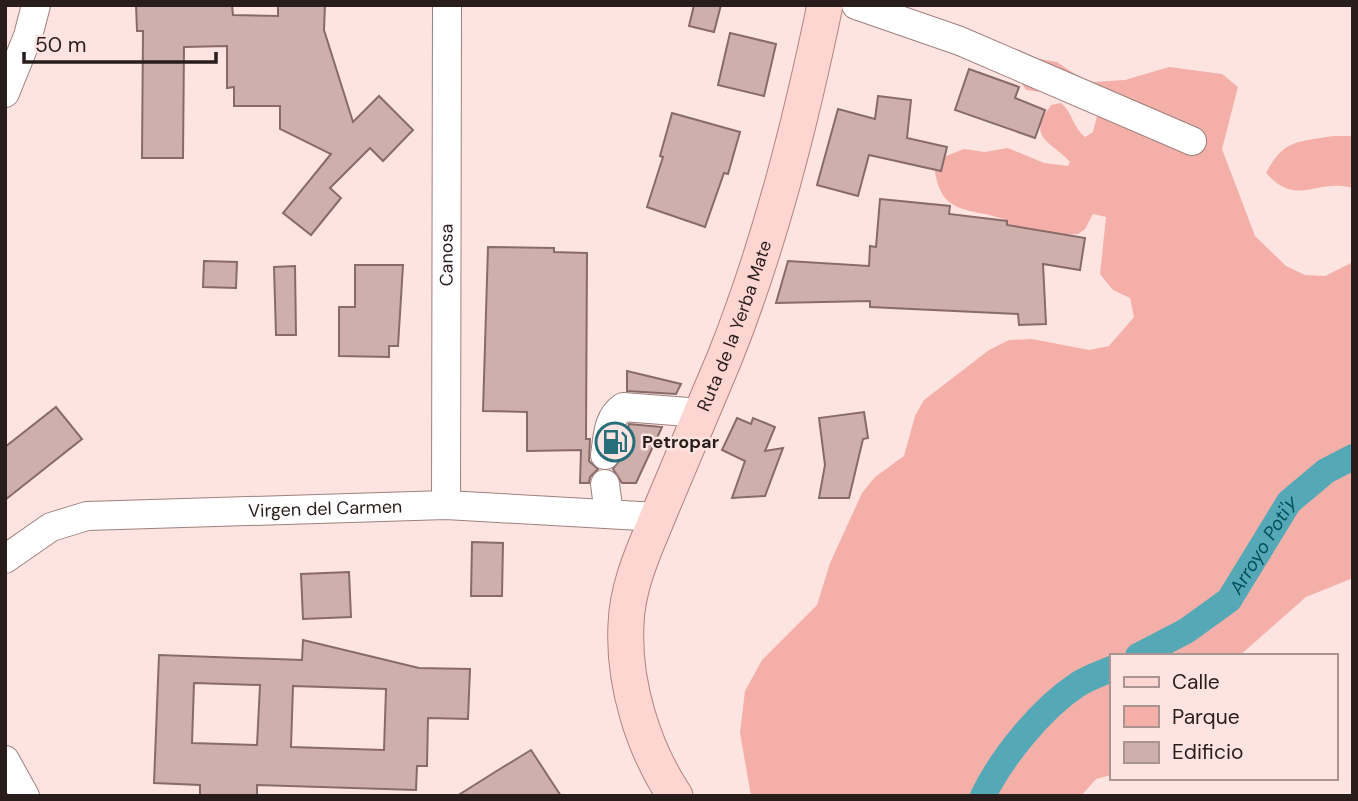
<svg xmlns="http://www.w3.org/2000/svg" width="1358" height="801" viewBox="0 0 1358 801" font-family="'DM Sans',sans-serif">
	<rect width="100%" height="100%" fill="#fee4e1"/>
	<g fill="#f3afa8">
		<path d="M1034,58L1057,62L1082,79L1093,82L1125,80L1169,67L1222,74L1238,87L1222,149L1255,236L1286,266L1305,275L1325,276L1353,262V578L1306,597L1239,656H1111V775L1096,779L1081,796H751L740,733L745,691L762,660L817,605L830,563L862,493L875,477L904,456L915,416L924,400L989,350L1009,340L1032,339L1089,350L1109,346L1134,317L1130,298L1113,290L1100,274L1106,217L1093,214L1085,229L1078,234L1016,238L1006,220C971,207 942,217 935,172L946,156L964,149L985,152L1008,148L1044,163L1068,166L1070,162C1052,141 1025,139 1051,105L1061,103C1073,113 1073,128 1085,137L1093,132L1099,108L1067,95L1026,90L1020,81Z"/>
		<path d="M1333,136H1353V188C1316,178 1297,208 1266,173C1284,139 1298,142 1333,136Z"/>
	</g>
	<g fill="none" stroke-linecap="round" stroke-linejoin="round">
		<g stroke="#55a9b7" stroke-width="26">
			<path id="s1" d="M1138,656L1186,631L1229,600L1289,502L1326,471L1353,457"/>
			<path d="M983,796C1002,757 1041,709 1077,685C1087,678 1100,674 1111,669"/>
		</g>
	</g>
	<g fill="#cfafac" stroke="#886b68" stroke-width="2" fill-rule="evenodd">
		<path d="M136,5H232L233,15L278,16V5H325L324,30L353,122L379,96L413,130L383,161L370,148L330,188L341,198L311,235L283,213L331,154L280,129V106H234V87L227,88V46L184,47L183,158H142L143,31H137Z"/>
		<path d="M694,5H721L714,32L689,26Z"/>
		<path d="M730,33L776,44L764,96L718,85Z"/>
		<path d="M969,69L1019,87L1015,98L1045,110L1035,138L955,110Z"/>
		<path d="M878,96L911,100L907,138L947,147L941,171L869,155L858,196L817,185L838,109L875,119Z"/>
		<path d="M672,113L740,132L728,174L724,173L705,227L647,207L663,157L660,156Z"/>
		<path d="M880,199L950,206L949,214L1007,221V225L1085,238L1080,270L1043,264L1046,324L1019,325L1018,314L870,307V301L776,303L788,261L869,266L870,246L876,247Z"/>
		<path d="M488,247L554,248V252L587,253L586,439H590L589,461L598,469L590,477L589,483H580L581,450L527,451V412L483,411Z"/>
		<path d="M204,261L237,262L236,288L203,287Z"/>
		<path d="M355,265H403L398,346H389V357L339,356V307H355Z"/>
		<path d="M295,266L296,335H276L274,267Z"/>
		<path d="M627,371L681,384L676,394L627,391Z"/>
		<path d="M56,407L82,439L5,500V447Z"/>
		<path d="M864,412L868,438L863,439L849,498H819L825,465L819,418Z"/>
		<path d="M737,418L751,424L753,418L775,427L765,451L783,448L765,496L732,498L745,461L722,450Z"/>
		<path d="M629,424L662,427L636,483H622L613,469L621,458Z"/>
		<path d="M472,542L503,543L502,596H471Z"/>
		<path d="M349,572L351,617L303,619L301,574Z"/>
		<path d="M303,640L419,668L470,669L468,719L428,718L427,766H417L416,790L257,785V796H200V785L154,783L159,655L302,660ZM194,683L260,685L257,745L192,743ZM293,686L386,689L384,750L291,747Z"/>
		<path d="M531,750L561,796H457L495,772Z"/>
	</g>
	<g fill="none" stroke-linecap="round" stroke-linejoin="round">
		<defs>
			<g id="minor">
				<path d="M856,5L960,41L1192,141"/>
				<path d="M5,93L28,36L36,5"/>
				<path d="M605,455C608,437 607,418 623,407L701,413"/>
				<path d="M605,484L609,514"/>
				<path id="s2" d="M446,505L447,5"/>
				<path id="s3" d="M5,559L51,527L87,516L446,505L658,517"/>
				<path d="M5,760L25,796"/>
			</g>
			<g id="major">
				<path id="s4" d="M675,796C643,748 623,683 626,625C627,584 646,546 661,509C682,458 704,408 725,357C770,244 800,125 825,5"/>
			</g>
		</defs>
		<use href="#minor" stroke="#9e807d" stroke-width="30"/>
		<use href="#major" stroke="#b2837f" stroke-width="37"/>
		<use href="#minor" stroke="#fff" stroke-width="28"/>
		<use href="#major" stroke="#fdd6d2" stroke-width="35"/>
	</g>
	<defs>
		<symbol id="fuel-ring" viewBox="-11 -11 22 22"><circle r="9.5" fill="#fee4e1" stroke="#266f7a" stroke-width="1.5"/><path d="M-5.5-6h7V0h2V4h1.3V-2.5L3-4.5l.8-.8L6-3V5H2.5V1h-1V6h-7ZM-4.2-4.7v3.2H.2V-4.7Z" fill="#266f7a"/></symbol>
	</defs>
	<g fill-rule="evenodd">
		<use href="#fuel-ring" x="593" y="420" width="44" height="44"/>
	</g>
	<g text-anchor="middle" stroke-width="5" stroke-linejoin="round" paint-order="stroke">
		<g font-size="18" fill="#291d1c" stroke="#fee4e1">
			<text dy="6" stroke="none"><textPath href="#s2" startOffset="250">Canosa</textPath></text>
			<text dy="6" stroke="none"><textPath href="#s4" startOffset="500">Ruta de la Yerba Mate</textPath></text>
			<text dy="6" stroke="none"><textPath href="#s3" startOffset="332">Virgen del Carmen</textPath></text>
		</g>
		<g font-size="18" font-weight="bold" fill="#291d1c" stroke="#fee4e1" text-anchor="start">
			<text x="642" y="448">Petropar</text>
		</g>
		<g font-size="19" font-style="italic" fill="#004f59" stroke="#fee4e1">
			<text dy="7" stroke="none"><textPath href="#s1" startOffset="172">Arroyo Poti'y</textPath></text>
		</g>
	</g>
	<rect width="1358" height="801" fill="none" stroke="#291d1c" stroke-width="14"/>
	<rect x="1110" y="654" width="228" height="126" fill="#fee4e1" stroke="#a99492" stroke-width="2"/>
	<rect x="1124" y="677" width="35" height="10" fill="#fdd6d2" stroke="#a99492" stroke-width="2"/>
	<text x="1172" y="689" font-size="21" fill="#291d1c">Calle</text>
	<rect x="1124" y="706" width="35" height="21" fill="#f3afa8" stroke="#a99492" stroke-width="2"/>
	<text x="1172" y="724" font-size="21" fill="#291d1c">Parque</text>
	<rect x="1124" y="742" width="35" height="21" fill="#cfafac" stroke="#a99492" stroke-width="2"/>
	<text x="1172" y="759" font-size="21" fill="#291d1c">Edificio</text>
	<path d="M24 52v10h192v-10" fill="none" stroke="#291d1c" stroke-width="3.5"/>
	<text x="35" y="52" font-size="21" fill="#291d1c" stroke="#fee4e1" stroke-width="5" paint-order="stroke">50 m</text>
</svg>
